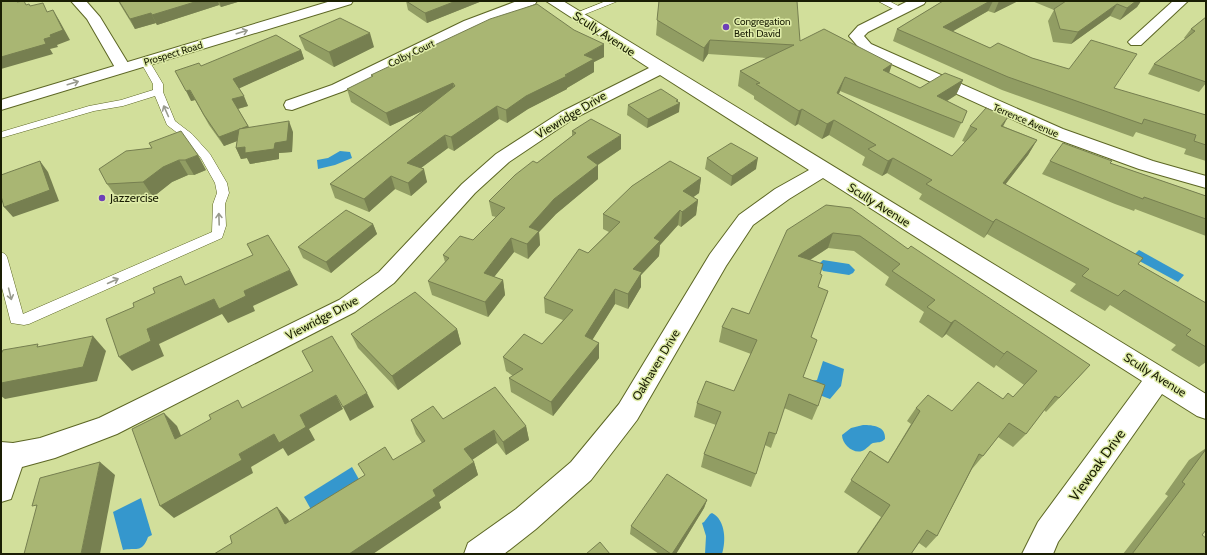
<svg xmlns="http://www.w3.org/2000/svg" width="1207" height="555" viewBox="0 0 1207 555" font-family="Cabin,sans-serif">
	<rect width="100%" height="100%" fill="#d2df9b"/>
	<g fill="#3597cd">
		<path d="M340,151L350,152L352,158L335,165L318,169L317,160L328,158Z"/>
		<path d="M1139,250L1184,275L1178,282L1132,257Z"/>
		<path d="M823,260L849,264L855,270L853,273L849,275L823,271L819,264Z"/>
		<path d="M823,361L844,369L841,386L830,399L814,393L809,381L817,380Z"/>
		<path d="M863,425C873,425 886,426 885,439C881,443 878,442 873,443C869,445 867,449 862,451C853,454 842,444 842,435L851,428Z"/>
		<path d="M352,467L361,483L313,513L304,497Z"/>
		<path d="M141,498L152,535L148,537C142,554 135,547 123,550L113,512Z"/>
		<path d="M712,513C726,520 726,542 722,554H705L706,536L702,523L704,522L710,514Z"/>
	</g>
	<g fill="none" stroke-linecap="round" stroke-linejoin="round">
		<defs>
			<g id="service">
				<path d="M606,1H618L578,17L575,18L571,15Z"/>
				<path d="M878,1H889L906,10L902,12H899Z"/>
				<path d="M145,58L148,59L163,84V92L175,121L192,134L210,154L227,183L229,193L225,204L226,226L222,238L29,324L24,325L11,323L1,284V252L5,254L7,257L23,314L212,232L213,204L217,193L215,183L201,158L184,138L167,125L155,96L123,106L94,111L1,138V132L89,106L121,100L153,90V84L140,61Z"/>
			</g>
			<g id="minor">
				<path d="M71,1H86L100,17L131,68L129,71H117L87,19Z"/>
				<path d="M517,1H537L535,4L474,27L344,91L292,110L286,109L284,105L286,101L332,85L464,21Z"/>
				<path d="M546,1H563L1206,394V419L1197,416L1162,394L1058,542L1053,554H1022L1038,522L1142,381L823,178L789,199L753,225L726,266L637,420L591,480L536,529L504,554H464L468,543L516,509L571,462L619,404L710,254L739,215L775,189L809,170L660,75L573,119L509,162L475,193L394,283L355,312L117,434L55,458L22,467L11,499L1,502V442L13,443L40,438L99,418L339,300L379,272L462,184L496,154L561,112L649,68Z"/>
				<path d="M908,1H926L924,4L868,32L864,36L871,44L1063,129L1153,161L1206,176V188L1139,169L1051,137L861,50L849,36L858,26Z"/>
				<path d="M1173,1H1188L1141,45H1131L1128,42L1131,39Z"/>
			</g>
			<path id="primary" d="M331,1H353L351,4L1,110V100Z"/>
		</defs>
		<use href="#service" stroke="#5c6624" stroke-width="1"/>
		<use href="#minor" stroke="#5c6624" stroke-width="2"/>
		<use href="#primary" stroke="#5c6624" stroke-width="2"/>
		<use href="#service" fill="#fff" fill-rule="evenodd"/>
		<use href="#minor" fill="#fff" fill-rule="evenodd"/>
		<use href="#primary" fill="#fff" fill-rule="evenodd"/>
	</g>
	<g fill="#919d63">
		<path d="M118,1H241L221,7L219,5L157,25L156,23L135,29Z"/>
		<path d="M406,1H482L427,23L408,10Z"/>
		<path d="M659,1L800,41L892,64L889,73L920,88L963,80L956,95L947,101L967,111L954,138L840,91L839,94L952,156L965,142L962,141L970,126H1003L1037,140L1028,155L1005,185L1143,258L1138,264L1206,303V362L1199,367L1171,350L1176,345L1110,305L1105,311L1070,291L1076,284L987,234L984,238L919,199L922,194L887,173L882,176L862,165L865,157L829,135L822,139L798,124L795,126L754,99V96L738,86L740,71L767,58L708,54L703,62L656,35Z"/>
		<path d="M943,1H1018L994,13L988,11L952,31L990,48L1032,58L1114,89L1206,115V161L1184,154L1186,149L1136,132L1133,137L1002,90L893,41L897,29Z"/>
		<path d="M1032,1H1141L1137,7L1120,20L1110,16L1071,44L1053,42L1048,21L1054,10Z"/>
		<path d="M1206,17V83L1199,92L1148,74L1154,64L1185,39L1184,38L1191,29Z"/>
		<path d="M299,36L374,47L334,67L305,50Z"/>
		<path d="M301,50L304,59L239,88L248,106L238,109L249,127L293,132L292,152L279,153V159L250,164L247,158L241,159L236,148L237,141L224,146L209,125L195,100L191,101L201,66Z"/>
		<path d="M604,57L594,62V72L567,88V89L528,109L507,123L499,119L454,151L448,148L421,168L427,182L411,196L395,189L369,212L335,198L330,184L424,110L390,126L351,102L347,89L372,77L371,75Z"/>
		<path d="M678,102L679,112L647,128L627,115L628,105Z"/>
		<path d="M572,131L621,149L598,165V179L556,214L539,232L540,245L528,259L514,252L494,277L503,280L505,295L488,317L432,295L428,281L445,262L443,255L473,240L496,217L492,216L489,201L537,163L572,136Z"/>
		<path d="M149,143L206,170L194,175H188L172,182L153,197L118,199L107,184L152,148Z"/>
		<path d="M707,158L756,169L731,186L705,169Z"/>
		<path d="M1050,161L1110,163L1206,196V236L1135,209L1134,211L1115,204L1042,174Z"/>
		<path d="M701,178L699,193L693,197L698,200L696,215L681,227L678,225L660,245L659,256L641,275V287L628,309L615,304L592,340L599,343V358L553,416L511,392L509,378L513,376L506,371L503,357L542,344L563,320L545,313L544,298L588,253L609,232L603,229V214Z"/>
		<path d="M826,205L908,249L1090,365L1046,412L1044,410L1026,434L1013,447L998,437L983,456L972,469L937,536L926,548L919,543L911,554H856L881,517L844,492L870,451L888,462L911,424L907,421L916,408L952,411L1013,397L1024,385L996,365L994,368L946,334L942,338L919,322L924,312L885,285L889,277L854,251L828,248L810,260L820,274L811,337L803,377L818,406L812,420L784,408L776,434L771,448L765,445L756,474L751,487L701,467L704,454L716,425L694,417L697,403L734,391L751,354L719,342L722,327L749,314Z"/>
		<path d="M373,224L377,234L331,273L303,258L298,247Z"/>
		<path d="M457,329L461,344L398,390L358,348L351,334Z"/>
		<path d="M443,419L526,426L529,440L506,455L497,443L472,460L474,462L478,475L439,502L441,508L214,554L288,519L289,522L422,443L416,434L411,420Z"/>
		<path d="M1206,448V530L1202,535L1206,554H1123L1168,496L1165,494L1189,460Z"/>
		<path d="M707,500L704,508L676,554H659L630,534L631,526Z"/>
	</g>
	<g fill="#767f50">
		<path d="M198,1H218L219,5L157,25L152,15Z"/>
		<path d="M219,1H241L221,7Z"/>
		<path d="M456,1H482L427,23L425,13Z"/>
		<path d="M990,1H993L988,11L938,40L943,27Z"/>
		<path d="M999,1H1018L994,13Z"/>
		<path d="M1136,1H1141L1137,7L1120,20L1127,8Z"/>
		<path d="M1117,4L1110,16L1071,44L1078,32Z"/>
		<path d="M53,10L59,20L70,40L57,45L58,47L50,49L53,54L1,69V57L44,39L50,35Z"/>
		<path d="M151,13L156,23L135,29L130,19Z"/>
		<path d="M370,33L374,47L334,67L329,52Z"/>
		<path d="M710,40L708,54L703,62L704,48Z"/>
		<path d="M604,44V57L594,62V72L567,88V89L528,109L507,123L506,110L526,96L565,75L584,55Z"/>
		<path d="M301,50L304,59L238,89L233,79Z"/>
		<path d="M892,64L887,79L883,70Z"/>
		<path d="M845,77L840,91L832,108L837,93Z"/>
		<path d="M963,80L956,95L931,111L937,96Z"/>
		<path d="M453,83L455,96L390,126L386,113Z"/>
		<path d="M190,90L195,100L191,101L186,91Z"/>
		<path d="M244,96L248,106L237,109L232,99Z"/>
		<path d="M678,100V104L680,103L679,112L647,128L648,119Z"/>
		<path d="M497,106L499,119L454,151L451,137Z"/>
		<path d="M802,109L798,124L795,126L799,111Z"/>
		<path d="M1008,117L1000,132L1001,126Z"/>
		<path d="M834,120L829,135L822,139L827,124Z"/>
		<path d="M289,121L293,132L292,152L279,153V159L250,164L247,158L241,159L236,148L275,143Z"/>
		<path d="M248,126L253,135L224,146L219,137Z"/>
		<path d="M445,135L448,148L410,176L407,163Z"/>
		<path d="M621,135V149L587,172V157Z"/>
		<path d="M1037,140L1028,155L994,199L1003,183Z"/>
		<path d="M198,155L206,170L194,175L185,160Z"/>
		<path d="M758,158L756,169L731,186L732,176Z"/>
		<path d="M893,158L887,173L882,176L888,161Z"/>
		<path d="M179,160L188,175L172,182L153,197L143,182L163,167Z"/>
		<path d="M40,161L48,172L59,201L13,217L4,207Z"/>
		<path d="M598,165V179L556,214L539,232L540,245L528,259L527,244L529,227L554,199Z"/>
		<path d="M424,169L427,182L411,196L408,183Z"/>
		<path d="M391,176L395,189L369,212L364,199Z"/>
		<path d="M701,178L699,193L681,206L683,191Z"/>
		<path d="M698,200L696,215L681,227L682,212Z"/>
		<path d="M680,210L678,225L660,245L659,256L641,275V287L628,309V294L633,269L654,238Z"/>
		<path d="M996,219L987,234L984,238L993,222Z"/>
		<path d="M373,224L377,234L331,273L326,262Z"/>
		<path d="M833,233L828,248L793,271L798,256Z"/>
		<path d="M511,238L514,252L486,287L484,273Z"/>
		<path d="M290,270L298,285L253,306L255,311L228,323L222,314L159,344L164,356L132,371L119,357L147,329L214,299L244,291Z"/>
		<path d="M503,280L505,295L488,317L485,302Z"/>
		<path d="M615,289V304L586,350L585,336Z"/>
		<path d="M955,320L946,334L942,338L951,323Z"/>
		<path d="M457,329L461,344L398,390L392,376Z"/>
		<path d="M93,336L106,351L97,381L5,399L1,396V383Z"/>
		<path d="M599,343V358L553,416L551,402Z"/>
		<path d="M1007,351L996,365L994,368L1004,354Z"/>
		<path d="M367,393L374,407L350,421L343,407Z"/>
		<path d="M336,395L343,409L309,429L315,440L288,456L283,448L251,467L253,473L174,518L160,506L239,454L274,434L300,415Z"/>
		<path d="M164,413L177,426L188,452L175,439Z"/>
		<path d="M526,426L529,440L506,455L503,442Z"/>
		<path d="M494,430L497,443L469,462L464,449Z"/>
		<path d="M100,462L115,475L100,554H81Z"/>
		<path d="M474,462L478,475L439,502L441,508L373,554H349L433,490Z"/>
		<path d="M707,500L704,508L676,554H672Z"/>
		<path d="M277,507L288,519L296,536L285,524Z"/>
	</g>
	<g fill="#a9b673" stroke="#767f50">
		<path d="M1,1H16L17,2L24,1L26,5L29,4L30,6L43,3L47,12L53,10L63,30L50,35L51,37L44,39L46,44L1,57Z"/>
		<path d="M119,1H198L152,15L151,13L130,19Z"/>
		<path d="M406,1H456L425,13Z"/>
		<path d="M659,1H797L800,41L824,29L892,64L883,70L920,88L945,73L963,80L937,96L967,111L962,123L845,77L837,93L952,156L977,129L970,126L986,108L1008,117L1001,126L1037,140L1003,183L1143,258L1138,264L1206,303V347L1186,335L1191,330L1124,290L1118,296L1082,276L1089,269L996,219L993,222L926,184L932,180L893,158L888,161L868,149L876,145L834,120L827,124L802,109L799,111L756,84L760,83L740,71L794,45L710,40L704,48L657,20Z"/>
		<path d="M943,1H990L943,27L990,48L998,43L1032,58L1069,69L1091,40L1137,54L1114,88L1206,115V145L1194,141L1196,135L1144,119L1142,124L1008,77L897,29Z"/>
		<path d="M1066,1H1136L1127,8L1117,4L1078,32L1060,29L1054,9Z"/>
		<path d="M537,4L574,30L604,44L584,55L594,59L565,75L567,76L526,96L506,110L497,106L451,137L445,135L407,163L424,169L408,183L391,176L364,199L330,184L455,86L453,83L386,113L347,89L373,76L371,75L490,19Z"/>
		<path d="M1206,17V82L1154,64L1195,31L1191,29Z"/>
		<path d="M340,18L370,33L329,52L299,36Z"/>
		<path d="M276,35L301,50L233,79L244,96L232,99L248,126L219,137L204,115L190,90L186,91L175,71L199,63L201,66Z"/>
		<path d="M661,89L678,100L676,101L680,103L648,119L628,105Z"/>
		<path d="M591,119L621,135L587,157L598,165L554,199L529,227L539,231L527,244L511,238L484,273L503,280L485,302L428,281L449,258L443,255L460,236L473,240L505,208L489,201L515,175L533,161L537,163L576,133L572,131Z"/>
		<path d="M289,121L287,141L275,143L274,149L245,153V147L236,148L239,129Z"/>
		<path d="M181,131L198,155L185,160H179L163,167L143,182L107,184L99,169L126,151L152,148L149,143Z"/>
		<path d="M731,143L758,158L732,176L707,158Z"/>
		<path d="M1063,143L1112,161L1110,163L1206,196V219L1144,197L1143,199L1125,192L1050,161Z"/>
		<path d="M40,161L50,190L4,207L1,196V175Z"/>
		<path d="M670,161L701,178L683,191L698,200L682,212L680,210L654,238L660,241L633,269L642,272L628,294L615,289L585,336L599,343L551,402L509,378L523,369L503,357L524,334L542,344L573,310L544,298L579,249L588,253L620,222L603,214L632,186Z"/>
		<path d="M826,205L851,208L908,249L911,246L1090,365L1059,398L1055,396L1026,434L1009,423L983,456L979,454L937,536L927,530L911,554H857L890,505L851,480L870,451L888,463L920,411L916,408L928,395L952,411L978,382L1003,399L1008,393L1013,397L1037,371L1007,351L1004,354L955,320L951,323L927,307L935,300L892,271L900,264L860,236L833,233L798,256L823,264L820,274L822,275L818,287L828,291L811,337L817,340L803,377L825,385L818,406L789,394L776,434L769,432L756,474L704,454L721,412L697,403L706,381L734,391L757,340L722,327L732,308L749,314L787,230Z"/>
		<path d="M346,210L373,224L326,262L298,247Z"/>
		<path d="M268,235L290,270L244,291L246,296L219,309L214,299L147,329L151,341L119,357L106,319L134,307L133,303L155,293L153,288L181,276L185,285L253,255L247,244Z"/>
		<path d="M415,292L457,329L392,376L351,334Z"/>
		<path d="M93,336L83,367L1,383V354L3,350L38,344L37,347Z"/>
		<path d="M332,336L367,393L343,407L336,395L300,415L306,427L279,443L274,434L239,454L242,460L160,506L132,429L164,413L175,439L211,419L209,415L238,400L242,408L313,371L302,351Z"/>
		<path d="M495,387L526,426L503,442L494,430L464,449L474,462L433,490L436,496L349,554H214L232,543L230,536L277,507L285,524L365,475L358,464L385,447L393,460L425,441L411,420L433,406L443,419Z"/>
		<path d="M1206,449V530L1202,535L1206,538V554H1132L1185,484L1182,482Z"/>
		<path d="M100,462L81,554H24L37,505L32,506L40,478Z"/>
		<path d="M667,474L707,500L672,554H671L631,526Z"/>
		<path d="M600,542L610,554H586Z"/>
	</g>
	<defs><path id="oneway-shaft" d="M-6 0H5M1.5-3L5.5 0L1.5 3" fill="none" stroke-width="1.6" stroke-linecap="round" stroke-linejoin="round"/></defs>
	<g stroke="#989a8e">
		<use href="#oneway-shaft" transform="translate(242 32) rotate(-17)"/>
		<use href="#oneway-shaft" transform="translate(73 83) rotate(-17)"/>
		<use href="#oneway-shaft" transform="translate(166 111) rotate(-114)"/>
		<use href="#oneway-shaft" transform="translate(219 219) rotate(-92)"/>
		<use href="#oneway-shaft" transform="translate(113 281) rotate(-24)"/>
		<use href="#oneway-shaft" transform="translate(10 294) rotate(76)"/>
	</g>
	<g fill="#6e40b7" stroke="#dfeca8" stroke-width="1.5">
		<circle cx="726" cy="27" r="4"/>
		<circle cx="102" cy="198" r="4"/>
	</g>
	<g text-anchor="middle" stroke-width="3" stroke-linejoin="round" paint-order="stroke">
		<g font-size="10" fill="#1a1e04" stroke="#dfeca8" text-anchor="start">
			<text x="734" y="25">Congregation<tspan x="734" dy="12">Beth David</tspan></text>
		</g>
		<g font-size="10" fill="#1a1e04" stroke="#dfeca8">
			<text transform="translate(173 53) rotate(-17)" y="4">Prospect Road</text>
			<text transform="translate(411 53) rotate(-26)" y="4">Colby Court</text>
			<text transform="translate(1026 120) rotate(23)" y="4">Terrence Avenue</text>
		</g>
		<g font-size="12" fill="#1a1e04" stroke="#dfeca8">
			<text transform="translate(604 34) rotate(33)" y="4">Scully Avenue</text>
			<text transform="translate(571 115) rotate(-31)" y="4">Viewridge Drive</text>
			<text transform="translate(879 205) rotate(32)" y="4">Scully Avenue</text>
			<text transform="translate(322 318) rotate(-28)" y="4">Viewridge Drive</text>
			<text transform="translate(656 365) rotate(-59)" y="4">Oakhaven Drive</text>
			<text transform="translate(1155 375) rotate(32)" y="4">Scully Avenue</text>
		</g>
		<g font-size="12" fill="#1a1e04" stroke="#dfeca8" text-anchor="start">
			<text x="110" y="202">Jazzercise</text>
		</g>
		<g font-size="14" fill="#1a1e04" stroke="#dfeca8">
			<text transform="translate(1097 465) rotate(-54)" y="5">Viewoak Drive</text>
		</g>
	</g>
	<rect width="1207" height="555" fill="none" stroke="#1a1e04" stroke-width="4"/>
</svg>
